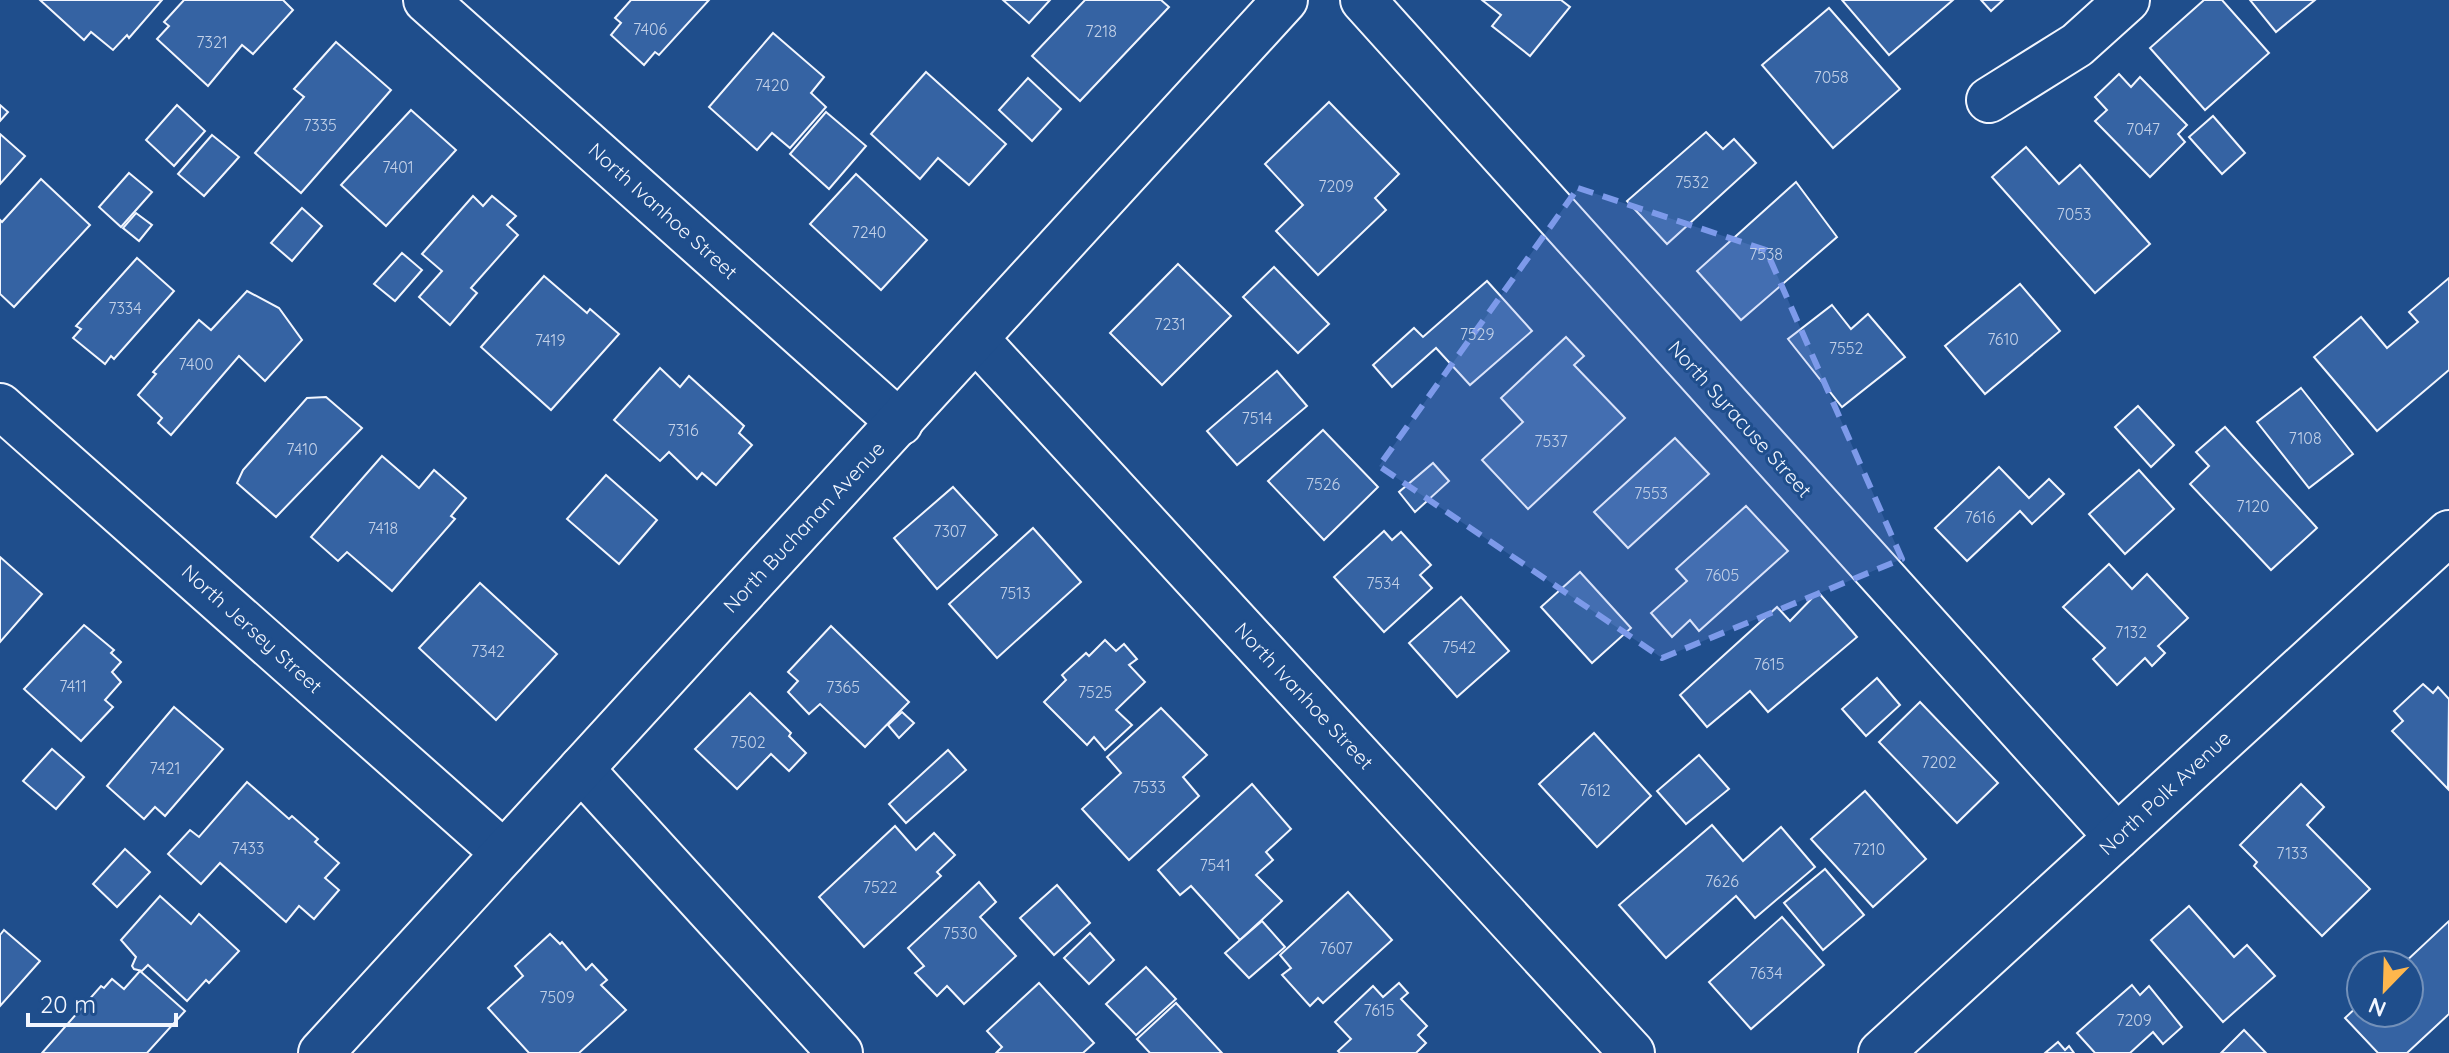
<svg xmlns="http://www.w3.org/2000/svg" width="2449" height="1053" viewBox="0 0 2449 1053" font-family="Quicksand,sans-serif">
	<rect width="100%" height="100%" fill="#1f4e8c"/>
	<g fill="#3563a3" stroke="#f2f6ff" stroke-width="2">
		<path d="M40,0H162L129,38L127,35L113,50L91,32L84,40Z"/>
		<path d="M184,0H283L293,10L253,54L242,45L208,86L157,39L169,26L164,22Z"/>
		<path d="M631,0H709L659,55L655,52L644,65L611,35L621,23L615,18Z"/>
		<path d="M1003,0H1050L1029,23Z"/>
		<path d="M1085,0H1161L1169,7L1080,101L1032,56Z"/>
		<path d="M1482,0H1561L1570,7L1530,56L1492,26L1501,15Z"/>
		<path d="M1842,0H1953L1889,55Z"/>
		<path d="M1981,0H2003L1991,11Z"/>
		<path d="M2204,0H2222L2269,53L2205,110L2150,48Z"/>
		<path d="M2250,0H2315L2276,32Z"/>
		<path d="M1829,8L1900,89L1833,148L1762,65Z"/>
		<path d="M773,33L824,77L811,93L826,107L790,148L772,133L757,150L709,107Z"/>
		<path d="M336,42L391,90L301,193L255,153L304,97L294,89Z"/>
		<path d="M926,72L1006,144L969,185L938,158L920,179L871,134Z"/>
		<path d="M2119,74L2131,87L2140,77L2187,125L2178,134L2185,142L2150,177L2095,121L2107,110L2095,97Z"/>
		<path d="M1028,78L1061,109L1032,141L999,110Z"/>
		<path d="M1329,102L1399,174L1375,198L1386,210L1318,275L1276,231L1303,205L1265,164Z"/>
		<path d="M0,105L8,112L0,121Z"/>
		<path d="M177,105L205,131L174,166L146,140Z"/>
		<path d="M411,110L456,150L386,226L341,185Z"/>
		<path d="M826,112L866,146L829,189L790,154Z"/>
		<path d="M2213,116L2245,153L2222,174L2189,137Z"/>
		<path d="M1706,132L1723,149L1734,139L1756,163L1667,244L1627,201Z"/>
		<path d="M0,134L25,156L0,184Z"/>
		<path d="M212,135L239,157L204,196L178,174Z"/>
		<path d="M2026,147L2059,184L2080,165L2150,244L2095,293L1992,177Z"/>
		<path d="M129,173L152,192L121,227L99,207Z"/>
		<path d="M856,174L927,240L881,290L810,224Z"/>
		<path d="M41,179L90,225L14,307L0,294V220L2,222Z"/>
		<path d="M1796,182L1837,237L1741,320L1697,271Z"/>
		<path d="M473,196L483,206L492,196L516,216L507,225L518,235L471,288L477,293L450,325L419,297L442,271L422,254Z"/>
		<path d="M302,208L322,226L292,261L271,243Z"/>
		<path d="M136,213L152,225L139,241L123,228Z"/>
		<path d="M402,253L422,270L395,301L374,284Z"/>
		<path d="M137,258L174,291L114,359L111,356L105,364L73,338L81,329L76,326Z"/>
		<path d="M1178,264L1231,316L1162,385L1110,333Z"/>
		<path d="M1274,267L1329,324L1298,353L1243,297Z"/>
		<path d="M544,276L587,313L590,309L619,334L551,410L481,347Z"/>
		<path d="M2449,278V370L2377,431L2314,357L2361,317L2387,348L2418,322L2409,312Z"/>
		<path d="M1487,281L1532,331L1470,385L1436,348L1392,387L1373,365L1414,328L1423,337Z"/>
		<path d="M2020,284L2060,331L1985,394L1945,346Z"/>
		<path d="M247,291L279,308L302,340L265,381L239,356L171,435L158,423L162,418L138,395L156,374L153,372L199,320L211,330Z"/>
		<path d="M1832,305L1851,329L1868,314L1905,357L1842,407L1788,339Z"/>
		<path d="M1566,337L1584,356L1574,365L1625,418L1528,509L1482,460L1523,422L1501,398Z"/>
		<path d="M660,368L680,387L689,376L744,426L739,433L752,445L716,485L702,473L697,479L669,452L660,461L614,420Z"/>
		<path d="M1277,371L1307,406L1237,465L1207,431Z"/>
		<path d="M2301,388L2353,454L2309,488L2257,422Z"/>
		<path d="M326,397L362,428L276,517L237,483L243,470L307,398Z"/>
		<path d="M2138,406L2174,445L2151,467L2115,427Z"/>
		<path d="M2225,427L2317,528L2271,570L2190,484L2209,466L2196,452Z"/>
		<path d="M1323,430L1378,487L1324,540L1268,481Z"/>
		<path d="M1675,438L1709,474L1628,548L1594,512Z"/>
		<path d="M382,456L419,488L434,470L466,498L451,516L455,519L392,591L347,552L338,561L311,537Z"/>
		<path d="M1433,463L1449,481L1415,512L1399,492Z"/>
		<path d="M1999,467L2029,498L2049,479L2064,494L2032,524L2020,511L1967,561L1935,528Z"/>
		<path d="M2139,470L2174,509L2125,554L2089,514Z"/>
		<path d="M606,475L657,520L619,564L567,519Z"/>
		<path d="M953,487L997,535L937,589L894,538Z"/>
		<path d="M1746,506L1788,551L1699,631L1690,620L1672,637L1651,613L1687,581L1676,569Z"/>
		<path d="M1033,528L1081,582L997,658L949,604Z"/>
		<path d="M1384,531L1392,540L1401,532L1431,565L1420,575L1432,588L1384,632L1334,577Z"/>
		<path d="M0,557L42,594L0,642Z"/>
		<path d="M2109,564L2132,589L2147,574L2188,618L2158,646L2165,653L2152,666L2145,658L2117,685L2093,659L2105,648L2063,607Z"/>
		<path d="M1580,572L1631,628L1592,663L1541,607Z"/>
		<path d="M480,583L557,654L496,720L419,648Z"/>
		<path d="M1818,592L1857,637L1768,712L1750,691L1707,727L1680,695L1777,607L1790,621Z"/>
		<path d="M1461,597L1509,651L1457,697L1409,643Z"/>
		<path d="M84,625L114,650L111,653L121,662L112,672L121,682L105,700L113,707L81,741L24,689Z"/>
		<path d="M831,626L909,702L865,747L820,704L809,714L788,692L798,681L788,672Z"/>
		<path d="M1105,640L1116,651L1124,644L1137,659L1129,665L1145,682L1116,710L1132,725L1105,750L1094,737L1087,745L1044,702L1066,680L1062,675L1086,653L1089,656Z"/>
		<path d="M1877,678L1900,705L1866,736L1842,709Z"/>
		<path d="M2423,684L2433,693L2438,687L2449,699L2448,789L2392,731L2403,721L2394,711Z"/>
		<path d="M750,693L791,733L789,736L806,753L789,771L771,754L737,789L695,749Z"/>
		<path d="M1920,702L1998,783L1957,823L1879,742Z"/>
		<path d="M174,707L223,749L165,816L155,807L144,819L107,786Z"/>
		<path d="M1161,708L1207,755L1183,777L1199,796L1129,860L1082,809L1121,773L1107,757Z"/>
		<path d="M902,712L914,723L899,738L888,725Z"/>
		<path d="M1594,733L1651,796L1597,847L1539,784Z"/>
		<path d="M52,749L84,777L56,809L23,781Z"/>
		<path d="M948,750L966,770L906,823L889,804Z"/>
		<path d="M1699,755L1729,789L1686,824L1657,791Z"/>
		<path d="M247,782L289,819L292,816L318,839L315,842L339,863L325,878L339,890L314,919L299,906L286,922L220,863L201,884L168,854L190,830L199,837Z"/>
		<path d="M1252,784L1291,829L1266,852L1273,860L1256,875L1282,901L1240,940L1191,886L1180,895L1158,870Z"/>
		<path d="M2301,784L2324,807L2307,825L2370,889L2322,936L2254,866L2257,862L2240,845Z"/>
		<path d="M1865,791L1926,859L1873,907L1811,839Z"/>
		<path d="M1712,825L1743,861L1781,827L1815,867L1755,918L1736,896L1666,958L1619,905Z"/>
		<path d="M895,826L916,850L934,833L955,855L937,872L941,876L864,947L819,897Z"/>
		<path d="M125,849L150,872L117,907L93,884Z"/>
		<path d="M1825,869L1864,915L1823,950L1784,903Z"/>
		<path d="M979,882L996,902L980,917L1016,956L964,1004L947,986L937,996L915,973L924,966L908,948Z"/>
		<path d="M1057,885L1090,923L1054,955L1020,918Z"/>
		<path d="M1348,892L1392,940L1323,1003L1318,998L1310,1006L1282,975L1291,968L1280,955Z"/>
		<path d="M160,896L191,924L199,914L239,951L209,983L206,980L187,1001L148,965L142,971L134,969L132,966L136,957L121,940Z"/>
		<path d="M2189,906L2234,957L2247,945L2275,976L2223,1022L2151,940Z"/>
		<path d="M1782,917L1824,965L1751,1029L1709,982Z"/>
		<path d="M1262,921L1285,947L1249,978L1225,953Z"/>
		<path d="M2449,921V1014L2407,1053H2378L2345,1018L2361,1003V1013H2409V965H2402Z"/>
		<path d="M4,930L40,961L0,1006V935Z"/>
		<path d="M1090,933L1114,960L1089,984L1064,958Z"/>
		<path d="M550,934L560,944L562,942L586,970L592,964L607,980L601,985L626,1010L579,1053H529L488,1008L523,976L515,966Z"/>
		<path d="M1146,967L1176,999L1136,1035L1106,1004Z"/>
		<path d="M140,971L185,1011L147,1053H42L101,986L104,988L112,979L124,989Z"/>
		<path d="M1039,983L1094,1043L1083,1053H996L1002,1047L987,1031Z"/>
		<path d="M1399,983L1408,993L1401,999L1427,1026L1418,1035L1426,1043L1416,1053H1340L1338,1051L1351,1039L1335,1022L1373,986L1383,997Z"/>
		<path d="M2132,985L2140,995L2149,986L2182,1027L2163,1044L2153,1032L2130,1053H2095L2077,1033Z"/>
		<path d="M1176,1003L1222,1053H1150L1137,1039Z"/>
		<path d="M2244,1030L2266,1053H2221Z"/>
		<path d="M2058,1042L2065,1050L2069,1046L2074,1053H2045Z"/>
	</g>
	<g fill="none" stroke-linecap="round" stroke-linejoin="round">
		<defs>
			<g id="minor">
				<path d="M426,0L900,423"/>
				<path d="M1363,0L2117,837"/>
				<path d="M1989,100L2077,45L2127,0"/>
				<path d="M976,339L1632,1053"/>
				<path d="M0,406L504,853"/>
				<path d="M581,769L840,1053"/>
				<path d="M321,1053L1285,0"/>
				<path d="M1881,1053L2449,533"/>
			</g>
		</defs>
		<use href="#minor" stroke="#f2f6ff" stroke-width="48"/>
		<use href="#minor" stroke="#1f4e8c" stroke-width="44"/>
	</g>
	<path fill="#7d9aea" fill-opacity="0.2" stroke="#7d9aea" stroke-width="6" stroke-dasharray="16 10" stroke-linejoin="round" d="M1578,188L1766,250L1902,559L1662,658L1379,466Z"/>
	<g text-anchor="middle" stroke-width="6" stroke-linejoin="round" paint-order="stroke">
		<g font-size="16" fill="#c3d1e8">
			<text x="650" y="35">7406</text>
			<text x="1101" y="37">7218</text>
			<text x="212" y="48">7321</text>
			<text x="1831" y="83">7058</text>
			<text x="772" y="91">7420</text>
			<text x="320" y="131">7335</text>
			<text x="2143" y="135">7047</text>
			<text x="398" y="173">7401</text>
			<text x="1692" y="188">7532</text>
			<text x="1336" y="192">7209</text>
			<text x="2074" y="220">7053</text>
			<text x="869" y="238">7240</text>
			<text x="1766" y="260">7538</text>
			<text x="125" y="314">7334</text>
			<text x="1170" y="330">7231</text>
			<text x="1477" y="340">7529</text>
			<text x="2003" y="345">7610</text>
			<text x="550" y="346">7419</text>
			<text x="1846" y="354">7552</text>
			<text x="196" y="370">7400</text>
			<text x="1257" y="424">7514</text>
			<text x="683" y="436">7316</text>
			<text x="2305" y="444">7108</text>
			<text x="1551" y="447">7537</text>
			<text x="302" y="455">7410</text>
			<text x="1323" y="490">7526</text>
			<text x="1651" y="499">7553</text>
			<text x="2253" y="512">7120</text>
			<text x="1980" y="523">7616</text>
			<text x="383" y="534">7418</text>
			<text x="950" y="537">7307</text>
			<text x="1722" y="581">7605</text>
			<text x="1383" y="589">7534</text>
			<text x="1015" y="599">7513</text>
			<text x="2131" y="638">7132</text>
			<text x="1459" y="653">7542</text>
			<text x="488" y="657">7342</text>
			<text x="1769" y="670">7615</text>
			<text x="73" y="692">7411</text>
			<text x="843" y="693">7365</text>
			<text x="1095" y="698">7525</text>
			<text x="748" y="748">7502</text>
			<text x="1939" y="768">7202</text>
			<text x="165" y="774">7421</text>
			<text x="1149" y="793">7533</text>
			<text x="1595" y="796">7612</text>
			<text x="248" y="854">7433</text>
			<text x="1869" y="855">7210</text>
			<text x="2292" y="859">7133</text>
			<text x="1215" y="871">7541</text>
			<text x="1722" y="887">7626</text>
			<text x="880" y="893">7522</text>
			<text x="960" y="939">7530</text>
			<text x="1336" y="954">7607</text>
			<text x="1766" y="979">7634</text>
			<text x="557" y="1003">7509</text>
			<text x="1379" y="1016">7615</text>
			<text x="2134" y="1026">7209</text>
		</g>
		<g font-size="20" fill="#f2f6ff" stroke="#1f4e8c">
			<text transform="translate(663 211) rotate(42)" y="7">North Ivanhoe Street</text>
			<text transform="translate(1740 419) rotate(48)" y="7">North Syracuse Street</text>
			<text transform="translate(804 527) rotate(-47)" y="7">North Buchanan Avenue</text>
			<text transform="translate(252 629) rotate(42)" y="7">North Jersey Street</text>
			<text transform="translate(1304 696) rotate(47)" y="7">North Ivanhoe Street</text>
			<text transform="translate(2165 793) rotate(-43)" y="7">North Polk Avenue</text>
		</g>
	</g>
	<g transform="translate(2385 989) rotate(203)"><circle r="38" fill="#1f4e8c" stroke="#7391ba" stroke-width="2"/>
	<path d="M0-6L14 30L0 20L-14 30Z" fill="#ffb74d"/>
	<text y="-12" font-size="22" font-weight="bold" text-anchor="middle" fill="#f2f6ff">N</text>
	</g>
	<path d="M28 1013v12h148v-12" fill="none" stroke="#f2f6ff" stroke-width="4"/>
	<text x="40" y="1013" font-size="24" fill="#f2f6ff" stroke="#1f4e8c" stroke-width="6" paint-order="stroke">20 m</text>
</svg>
